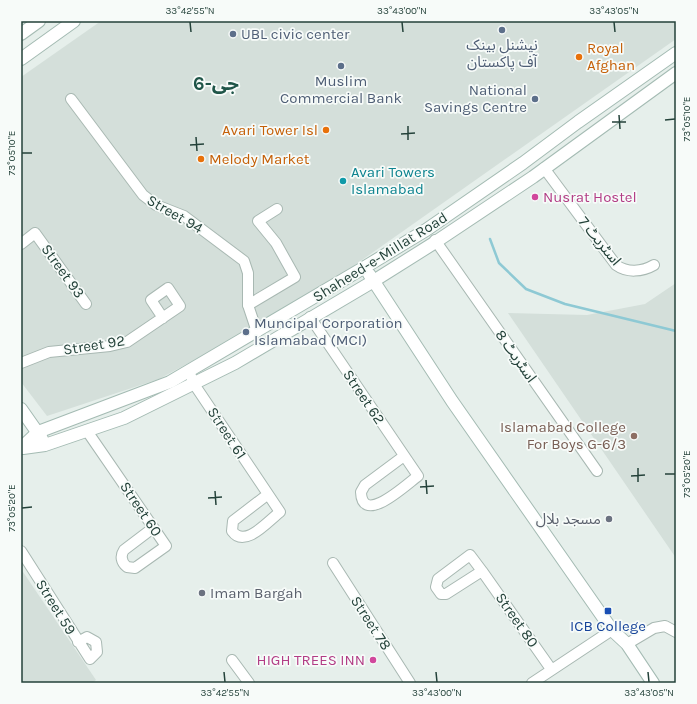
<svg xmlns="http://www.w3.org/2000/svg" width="697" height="704" viewBox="0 0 697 704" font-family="Karla,'Noto Sans Arabic',sans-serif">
	<rect width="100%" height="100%" fill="#e6efeb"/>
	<g fill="#d4dfda">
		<path d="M101,21H676V39L345,272L246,332L159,379L47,416L21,382V77Z"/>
		<path d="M676,283V558L508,313L587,315L645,304Z"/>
		<path d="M21,569L96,680L92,683H21Z"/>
	</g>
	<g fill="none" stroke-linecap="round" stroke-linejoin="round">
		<path stroke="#8ec9d4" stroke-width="2.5" d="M490,239L499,263L526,289L565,304L676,331"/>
		<defs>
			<g id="street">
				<path d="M71,99L143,195L156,205L184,216L244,261L248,273V305L257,332"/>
				<path d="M544,168L616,265C627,273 642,272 654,265"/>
				<path d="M435,240L597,471"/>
				<path d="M21,244L35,233L86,304"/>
				<path d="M248,305L295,277L276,243L258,221L277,209"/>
				<path d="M310,317L418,476C408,483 362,527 361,492L365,485L404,456"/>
				<path d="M21,363L49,352L110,346L127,342L180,306L168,288L151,300L163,318"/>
				<path d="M189,371L194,384L280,512C268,521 245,549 232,531L233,521L267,495"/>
				<path d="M87,431L166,546L135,568L127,567C121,562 120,556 124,550L153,528"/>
				<path d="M21,551L90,659L97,652L96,642L87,637L78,642"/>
				<path d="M333,563L410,683"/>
				<path d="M482,571L446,594H441L436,587L438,579L470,555L482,571L551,669"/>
				<path d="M627,644L654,628L665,626L676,632"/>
				<path d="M232,660L249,683"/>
				<path d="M532,683L612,630"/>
			</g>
			<g id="secondary">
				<path d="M21,34L39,21"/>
				<path d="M21,59L74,21"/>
				<path d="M369,274L452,401L612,630L627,644L653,683"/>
				<path d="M21,409L42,439"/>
				<path d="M21,448L38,432L170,382L365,267L426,230L523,163L578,122L676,53"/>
				<path d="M23,448L45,445L124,418L235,363L372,282L434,243L533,177L676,73"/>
			</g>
		</defs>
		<use href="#street" stroke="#a8b8b2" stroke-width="12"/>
		<use href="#secondary" stroke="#a4bbb3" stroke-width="14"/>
		<use href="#street" stroke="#fff" stroke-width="10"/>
		<use href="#secondary" stroke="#fff" stroke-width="12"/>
	</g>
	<path fill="none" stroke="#24423a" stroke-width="1.5" d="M190,22L191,32M402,22L403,32M614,22L615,32M619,115L620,129M665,120L675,119M612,122H626M408,126V140M401,134L415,133M196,137L197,151M190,145L204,144M22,153H32M638,468V482M665,474H675M631,476L645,475M426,480L427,494M420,487L434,486M215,491L216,505M208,498L222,497M22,508L32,507M224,672L225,682M436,672L437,682M648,672L649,682"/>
	<g fill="#5c6f8a" stroke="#f7fbf9" stroke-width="1.5">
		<circle cx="502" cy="30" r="4"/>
		<circle cx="233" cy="34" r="4"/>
		<circle cx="341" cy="66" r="4"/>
		<circle cx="535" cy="99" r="4"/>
		<circle cx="246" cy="332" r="4"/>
	</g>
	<g fill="#e8710a" stroke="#f7fbf9" stroke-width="1.5">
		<circle cx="579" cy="57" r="4"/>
		<circle cx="326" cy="130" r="4"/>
		<circle cx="201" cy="159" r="4"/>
	</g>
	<circle fill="#0f9aa8" stroke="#f7fbf9" stroke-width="1.5" cx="343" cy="181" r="4"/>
	<g fill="#d1479c" stroke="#f7fbf9" stroke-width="1.5">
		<circle cx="535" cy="197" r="4"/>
		<circle cx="373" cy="660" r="4"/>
	</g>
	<circle fill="#8d6e63" stroke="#f7fbf9" stroke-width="1.5" cx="634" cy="436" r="4"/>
	<g fill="#6b7280" stroke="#f7fbf9" stroke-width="1.5">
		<circle cx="609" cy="519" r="4"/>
		<circle cx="202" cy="593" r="4"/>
	</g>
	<rect fill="#1a4fb4" stroke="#f7fbf9" stroke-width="1.5" x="604" y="607" width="8" height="8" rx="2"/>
	<g text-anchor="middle" stroke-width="3.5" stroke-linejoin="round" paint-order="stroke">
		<g font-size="15" fill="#4e5e75" stroke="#f7fbf9" text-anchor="start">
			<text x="241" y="39">UBL civic center</text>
			<text x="502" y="50" text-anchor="middle">نیشنل بینک<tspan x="502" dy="17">آف پاکستان</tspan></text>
			<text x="341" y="86" text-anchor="middle">Muslim<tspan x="341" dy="17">Commercial Bank</tspan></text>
			<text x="527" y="95" text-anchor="end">National<tspan x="527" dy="17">Savings Centre</tspan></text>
			<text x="254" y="328">Muncipal Corporation<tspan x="254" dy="17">Islamabad (MCI)</tspan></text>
		</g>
		<g font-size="15" fill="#c56008" stroke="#f7fbf9" text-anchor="start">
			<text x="587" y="53">Royal<tspan x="587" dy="17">Afghan</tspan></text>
			<text x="318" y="135" text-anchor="end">Avari Tower Isl</text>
			<text x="209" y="164">Melody Market</text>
		</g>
		<g font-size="15" fill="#0d838f" stroke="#f7fbf9" text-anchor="start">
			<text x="351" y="177">Avari Towers<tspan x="351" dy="17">Islamabad</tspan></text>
		</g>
		<g font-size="15" fill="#b23c85" stroke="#f7fbf9" text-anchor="start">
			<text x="543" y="202">Nusrat Hostel</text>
			<text x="365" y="665" text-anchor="end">HIGH TREES INN</text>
		</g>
		<g font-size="15" fill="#24423a" stroke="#f7fbf9">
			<text transform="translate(175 214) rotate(30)" y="5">Street 94</text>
			<text transform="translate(600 241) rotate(51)" y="5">اسٹریٹ 7</text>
			<text transform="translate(380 257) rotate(-32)" y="5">Shaheed-e-Millat Road</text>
			<text transform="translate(63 271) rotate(54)" y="5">Street 93</text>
			<text transform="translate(94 345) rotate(-9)" y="5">Street 92</text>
			<text transform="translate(516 356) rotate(55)" y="5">اسٹریٹ 8</text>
			<text transform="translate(364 397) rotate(56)" y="5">Street 62</text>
			<text transform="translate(227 433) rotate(57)" y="5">Street 61</text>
			<text transform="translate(141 509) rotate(56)" y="5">Street 60</text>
			<text transform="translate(56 607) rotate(58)" y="5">Street 59</text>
			<text transform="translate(517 620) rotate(55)" y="5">Street 80</text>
			<text transform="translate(371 623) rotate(57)" y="5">Street 78</text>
		</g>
		<g font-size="15" fill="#785e54" stroke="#f7fbf9" text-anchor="end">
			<text x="626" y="432">Islamabad College<tspan x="626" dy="17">For Boys G-6/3</tspan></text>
		</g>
		<g font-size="15" fill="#5b616d" stroke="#f7fbf9" text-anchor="end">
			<text x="601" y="524">مسجد بلال</text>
			<text x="210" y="598" text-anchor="start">Imam Bargah</text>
		</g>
		<g font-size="15" fill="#164399" stroke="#f7fbf9">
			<text x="608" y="631">ICB College</text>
		</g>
		<g font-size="19" font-weight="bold" fill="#1f5548" stroke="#f7fbf9">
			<text x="216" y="90">جی-6</text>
		</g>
	</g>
	<rect width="697" height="704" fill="none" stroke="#f7fbf9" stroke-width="44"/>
	<rect x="22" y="22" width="653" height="660" fill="none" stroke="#24423a" stroke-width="1.5"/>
	<g font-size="10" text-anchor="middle" fill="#24423a">
		<text x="190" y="14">33°42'55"N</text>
		<text x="402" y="14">33°43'00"N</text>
		<text x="614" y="14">33°43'05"N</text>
		<text transform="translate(686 119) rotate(-90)" y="4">73°05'10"E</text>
		<text transform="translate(11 153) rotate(-90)" y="4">73°05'10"E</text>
		<text transform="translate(686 474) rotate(-90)" y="4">73°05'20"E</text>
		<text transform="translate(11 508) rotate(-90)" y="4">73°05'20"E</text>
		<text x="225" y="696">33°42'55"N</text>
		<text x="437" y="696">33°43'00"N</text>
		<text x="649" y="696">33°43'05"N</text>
	</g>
</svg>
